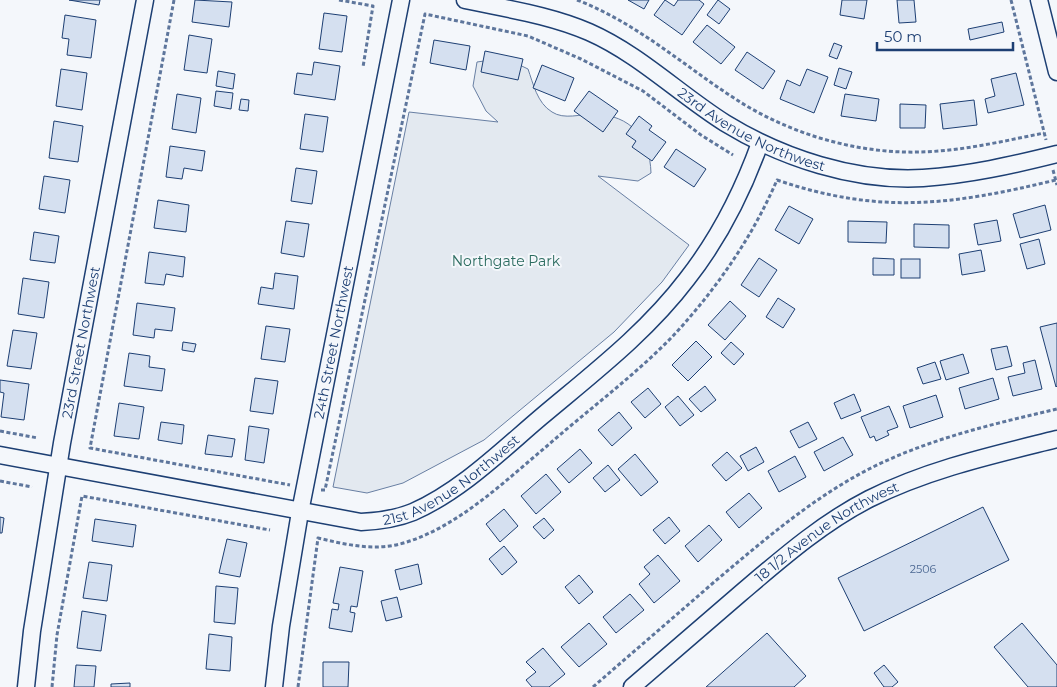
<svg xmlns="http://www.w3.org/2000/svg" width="1057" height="687" viewBox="0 0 1057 687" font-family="Montserrat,sans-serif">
	<rect width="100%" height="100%" fill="#f4f7fb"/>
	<path fill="#e3e9f0" stroke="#687fa3" d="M505,58L528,69C533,83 537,103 552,112C564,120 581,114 594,114C631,115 650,138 651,173L638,181L598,176L689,245L662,282L614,332L484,440L403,483L367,493L333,487L409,112L498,122L486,111L473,86L477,62Z"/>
	<g fill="#d5e0f0" stroke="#1d3f73">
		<path d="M69,0H100L99,5Z"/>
		<path d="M195,0L232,2L229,27L192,22Z"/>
		<path d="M628,0H649L644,9Z"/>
		<path d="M665,0L674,6L678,0H699L704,4L682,35L654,15Z"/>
		<path d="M718,0L730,9L719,24L707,15Z"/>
		<path d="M842,0H867L864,19L840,15Z"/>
		<path d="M897,0H914L916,22L899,23Z"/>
		<path d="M324,13L347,16L342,52L319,49Z"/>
		<path d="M65,15L96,20L91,58L67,55L69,39L62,38Z"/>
		<path d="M1002,22L1004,32L970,40L968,29Z"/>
		<path d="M707,25L735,47L721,64L693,42Z"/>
		<path d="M189,35L212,39L207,73L184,70Z"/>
		<path d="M434,40L470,46L466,70L430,63Z"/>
		<path d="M834,43L842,46L837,59L829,56Z"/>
		<path d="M485,51L523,59L518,80L481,72Z"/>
		<path d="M747,52L775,71L763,89L735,70Z"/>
		<path d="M314,62L340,66L335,100L294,94L297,73L312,75Z"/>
		<path d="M542,65L574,78L565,101L533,88Z"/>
		<path d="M839,68L852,72L846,89L834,85Z"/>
		<path d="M61,69L87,73L82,110L56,106Z"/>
		<path d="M807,69L828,77L814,113L780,99L787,80L800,86Z"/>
		<path d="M218,71L235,74L233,89L216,86Z"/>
		<path d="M1016,73L1024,105L988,113L985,99L995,96L991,79Z"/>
		<path d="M216,91L233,93L231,109L214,106Z"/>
		<path d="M589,91L618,111L603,132L574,111Z"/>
		<path d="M177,94L201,98L196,133L172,129Z"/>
		<path d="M845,94L879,99L876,121L841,116Z"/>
		<path d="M241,99L249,100L248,111L239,110Z"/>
		<path d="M974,100L977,125L943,129L940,104Z"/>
		<path d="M900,104L926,105L925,128H900Z"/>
		<path d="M305,114L328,117L323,152L300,149Z"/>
		<path d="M639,116L652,126L649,130L666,142L652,161L632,147L636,141L626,134Z"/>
		<path d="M54,121L83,126L78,162L49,158Z"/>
		<path d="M170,146L205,151L202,171L184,168L182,179L166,177Z"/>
		<path d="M676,149L706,169L694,187L664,167Z"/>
		<path d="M296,168L317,171L312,204L291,201Z"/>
		<path d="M44,176L70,180L65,213L39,209Z"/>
		<path d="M158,200L189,205L186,232L154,228Z"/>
		<path d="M1045,205L1051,230L1020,238L1013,214Z"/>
		<path d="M789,206L813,219L799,244L775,230Z"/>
		<path d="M997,220L1001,241L978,245L974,224Z"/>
		<path d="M286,221L309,224L304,257L281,253Z"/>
		<path d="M848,221L887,222L886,243L848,242Z"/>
		<path d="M914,224L949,225V248L914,247Z"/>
		<path d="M34,232L59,236L55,263L30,260Z"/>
		<path d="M1039,239L1045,264L1027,269L1020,244Z"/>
		<path d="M981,250L985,271L962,275L959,254Z"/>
		<path d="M149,252L185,257L183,277L166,274L164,285L145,283Z"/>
		<path d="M759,258L777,270L759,297L741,285Z"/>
		<path d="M873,258L894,259V275H873Z"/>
		<rect x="901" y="259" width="19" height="19"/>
		<path d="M275,273L298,276L294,309L258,304L261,287L273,289Z"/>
		<path d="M23,278L49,282L44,318L18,314Z"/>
		<path d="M778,298L795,309L783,328L766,317Z"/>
		<path d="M730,301L746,316L725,340L708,325Z"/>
		<path d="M137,303L175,308L172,331L155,329L154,338L133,335Z"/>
		<path d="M1057,323V386L1056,387L1040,327Z"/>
		<path d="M266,326L290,329L285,362L261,359Z"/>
		<path d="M13,330L37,333L31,369L7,366Z"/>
		<path d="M696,341L712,357L688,381L672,365Z"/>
		<path d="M183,342L196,344L194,352L182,350Z"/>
		<path d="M731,342L744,354L734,365L721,353Z"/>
		<path d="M1007,346L1012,366L996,370L991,349Z"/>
		<path d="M129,353L150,356L149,367L165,369L162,391L124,386Z"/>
		<path d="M963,354L969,373L946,380L940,361Z"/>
		<path d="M1035,360L1042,389L1013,396L1008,377L1025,373L1023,363Z"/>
		<path d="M935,362L941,379L923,384L917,368Z"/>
		<path d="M255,378L278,381L273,414L250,411Z"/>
		<path d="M993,378L999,399L965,409L959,388Z"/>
		<path d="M0,380L29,384L24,420L1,417L4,393L0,392Z"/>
		<path d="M705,386L716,400L701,412L689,399Z"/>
		<path d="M648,388L661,404L645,418L631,402Z"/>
		<path d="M854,394L861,411L841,419L834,403Z"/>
		<path d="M936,395L943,417L910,428L903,406Z"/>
		<path d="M678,396L694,415L680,426L665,407Z"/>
		<path d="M119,403L144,407L139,439L114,436Z"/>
		<path d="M889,406L898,427L887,431L889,435L876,441L874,436L870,438L861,417Z"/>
		<path d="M619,412L632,428L612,446L598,430Z"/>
		<path d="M161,422L184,425L182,444L158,440Z"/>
		<path d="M808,422L817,439L799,448L790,431Z"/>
		<path d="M249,426L269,429L264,463L245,460Z"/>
		<path d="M208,435L235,439L232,457L205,454Z"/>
		<path d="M843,437L853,455L824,471L814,452Z"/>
		<path d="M756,447L764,462L748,471L740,456Z"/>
		<path d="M580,449L592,463L569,483L557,469Z"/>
		<path d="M727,452L742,468L726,481L712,465Z"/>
		<path d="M635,454L658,482L641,496L618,469Z"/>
		<path d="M795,456L806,477L779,492L768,471Z"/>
		<path d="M608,465L620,480L605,492L593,478Z"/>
		<path d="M546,474L561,492L536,514L521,496Z"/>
		<path d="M749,493L762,508L739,528L726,512Z"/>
		<path d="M983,507L1009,560L864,631L838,578Z"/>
		<path d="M504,509L518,526L500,542L486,524Z"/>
		<path d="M0,517L4,518L2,533H0Z"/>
		<path d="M669,517L680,531L665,544L653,530Z"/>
		<path d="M544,518L554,530L544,539L533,527Z"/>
		<path d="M95,519L136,525L133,547L92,541Z"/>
		<path d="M709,525L722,540L698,562L685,546Z"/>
		<path d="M227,539L247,543L240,577L219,573Z"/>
		<path d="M504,546L517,562L502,575L489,559Z"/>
		<path d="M658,555L680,581L654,603L639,584L650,574L644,567Z"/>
		<path d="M89,562L112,565L107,601L83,598Z"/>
		<path d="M418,564L422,584L400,590L395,570Z"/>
		<path d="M340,567L363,571L357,607L351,606L350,612L355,613L352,632L329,628L332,609L338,610L339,604L333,603Z"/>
		<path d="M579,575L593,592L579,604L565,587Z"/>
		<path d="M216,586L238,588L235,624L214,622Z"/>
		<path d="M630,594L644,610L616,633L603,617Z"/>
		<path d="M397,597L402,617L386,621L381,601Z"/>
		<path d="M82,611L106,615L101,651L77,648Z"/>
		<path d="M589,623L607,644L579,667L561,647Z"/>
		<path d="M1022,623L1057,665V687H1028L994,647Z"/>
		<path d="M767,633L806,676L794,687H706Z"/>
		<path d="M209,634L232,637L230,671L206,669Z"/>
		<path d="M543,648L565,674L549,687H532L526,680L536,672L526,662Z"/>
		<path d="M323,662H349L348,687H323Z"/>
		<path d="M76,665L96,666L94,687H74Z"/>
		<path d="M884,665L898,682L892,687H884L874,673Z"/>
		<path d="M130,683V687H111V684Z"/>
	</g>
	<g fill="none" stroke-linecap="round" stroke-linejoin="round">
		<defs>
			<g id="street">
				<path id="s1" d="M465,0C507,9 550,15 589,32C639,54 679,94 725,123C782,158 855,182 923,178C969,175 1013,165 1057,154"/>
				<path d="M1039,0L1057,72"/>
				<path id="s2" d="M0,455L361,522C380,521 396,519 413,512C461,491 502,450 541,417C592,374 646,333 687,279C720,237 742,193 760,143"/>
				<path id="s3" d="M26,687L32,631L62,443L145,0"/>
				<path id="s4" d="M274,687L281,626L300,512L401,0"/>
				<path id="s5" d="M632,687C668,656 705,624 741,593C781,559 822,523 869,499C929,469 993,455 1057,439"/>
			</g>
		</defs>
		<use href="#street" stroke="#1d3f73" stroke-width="19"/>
		<g stroke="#5e769c" stroke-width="3" stroke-dasharray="4 2.5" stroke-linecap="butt">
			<path d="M174,0L90,448L290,485"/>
			<path d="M339,0L373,6L363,67"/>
			<path d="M577,0C637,23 684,66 737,100C790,134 857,154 921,152C962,151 1004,141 1044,133"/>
			<path d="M1011,0L1046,140"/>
			<path d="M1053,170L1057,185"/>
			<path d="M0,431L38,438"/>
			<path d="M0,481L32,487"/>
			<path d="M321,490H325L425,14L528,36L581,59L643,91L701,135L733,155"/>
			<path d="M52,687L57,635L82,496L270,530"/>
			<path d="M298,687L318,538C348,545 376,552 407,542C460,525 505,481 547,446C588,410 634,376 672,337C715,291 752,238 777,180C880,215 952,205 1056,180"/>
			<path d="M593,687C633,652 673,618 713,583C763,541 811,499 869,469C928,439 993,424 1057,409"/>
		</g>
		<use href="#street" stroke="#f4f7fb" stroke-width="16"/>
	</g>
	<g text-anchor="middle" stroke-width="4" stroke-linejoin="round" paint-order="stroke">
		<g font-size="11" fill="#4b6792">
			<text x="923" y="573">2506</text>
		</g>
		<g font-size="14" fill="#1d3f73" stroke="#f4f7fb">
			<text dy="5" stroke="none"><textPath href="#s1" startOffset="319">23rd Avenue Northwest</textPath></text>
			<text dy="5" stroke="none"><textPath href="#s3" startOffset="349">23rd Street Northwest</textPath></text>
			<text dy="5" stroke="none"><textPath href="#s4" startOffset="350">24th Street Northwest</textPath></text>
			<text dy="5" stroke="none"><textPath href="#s2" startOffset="469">21st Avenue Northwest</textPath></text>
			<text dy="5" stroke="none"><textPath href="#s5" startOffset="250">18 1/2 Avenue Northwest</textPath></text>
		</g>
		<g font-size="14" fill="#2c6c60" stroke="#f4f7fb">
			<text x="506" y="266">Northgate Park</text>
		</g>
	</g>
	<path d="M877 42v8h136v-8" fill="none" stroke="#1d3f73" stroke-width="2.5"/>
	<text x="884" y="42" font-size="15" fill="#1d3f73" stroke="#f4f7fb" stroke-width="4" paint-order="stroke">50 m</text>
</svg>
